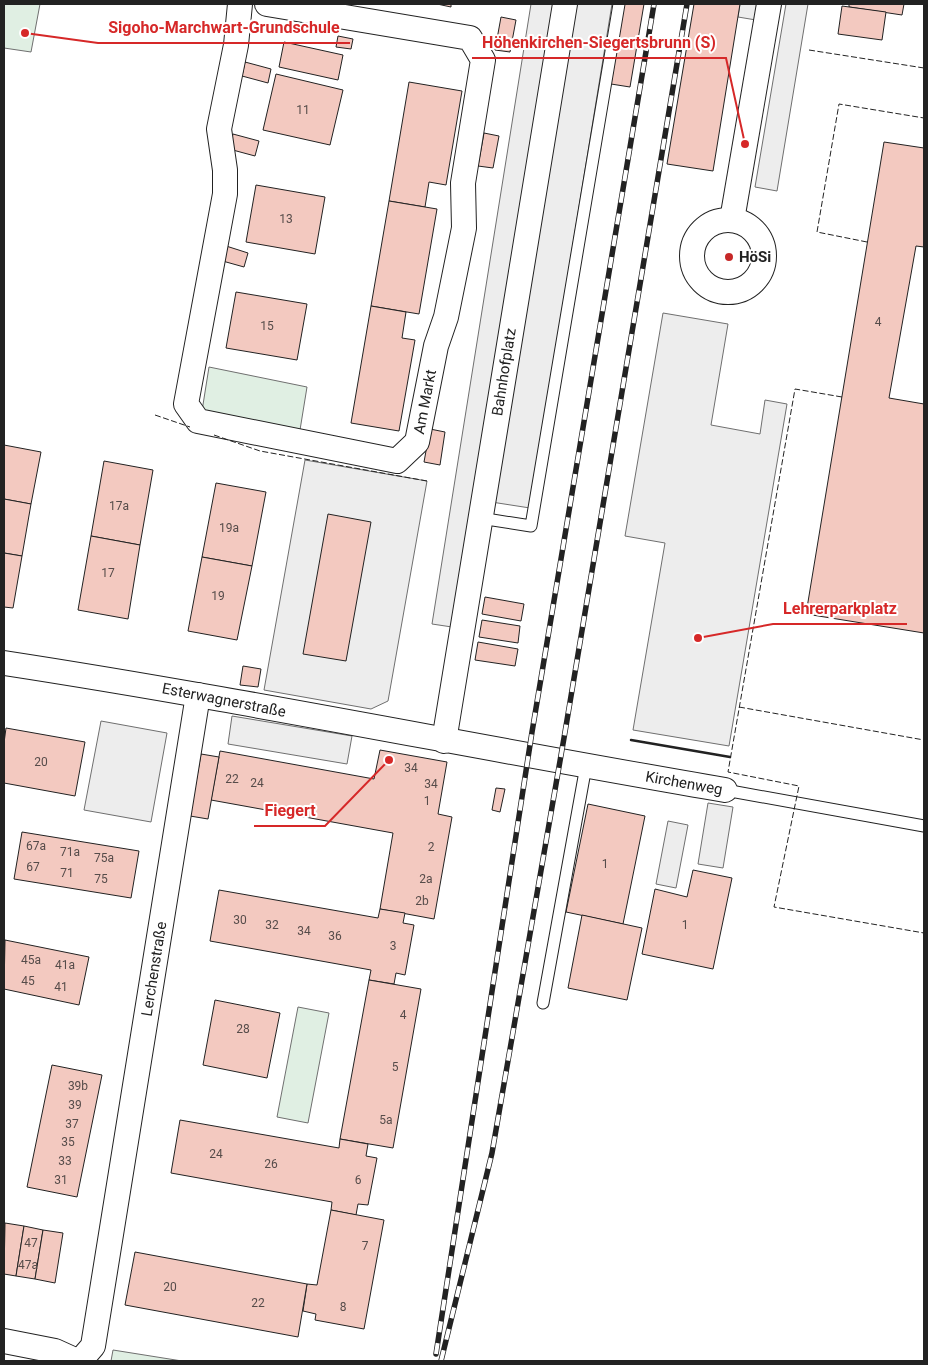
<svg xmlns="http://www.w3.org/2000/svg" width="928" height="1365" viewBox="0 0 928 1365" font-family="Roboto,sans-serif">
	<rect width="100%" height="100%" fill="#fff"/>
	<g fill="#e0efe3" stroke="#6f6f6f">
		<path d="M4,4H40L31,52L4,48Z"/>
		<path d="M209,367L307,387L300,430L202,411Z"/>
		<path d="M298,1007L329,1013L308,1123L277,1117Z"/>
		<path d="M113,1350L182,1361H111Z"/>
	</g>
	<g fill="#ededed" stroke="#6f6f6f">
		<path d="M531,4H612L530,508L472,499L452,627L432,624Z"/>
		<path d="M740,4H759L756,20L738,17Z"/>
		<path d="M786,4H808L777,191L755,187Z"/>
		<path d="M663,313L728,324L711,425L760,434L765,400L787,404L729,746L633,730L665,543L625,536Z"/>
		<path d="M305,460L427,481L388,701L371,709L264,690Z"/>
		<path d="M232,716L352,736L347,764L228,744Z"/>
		<path d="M101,721L167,733L151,822L84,810Z"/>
		<path d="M708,803L733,807L723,868L698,864Z"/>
		<path d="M668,821L688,825L676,888L656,884Z"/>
	</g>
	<g fill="#f3c9c0" stroke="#222">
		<path d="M437,4H451V7Z"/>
		<path d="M624,4H644L630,87L611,84Z"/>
		<path d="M694,4H740L713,171L667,164Z"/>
		<path d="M849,4H904L902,15L849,7Z"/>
		<path d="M842,6L886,12L882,40L838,34Z"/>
		<path d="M501,17L516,20L510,52L495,50Z"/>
		<path d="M338,36L353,39L351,49L336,47Z"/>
		<path d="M284,42L343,55L338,80L279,67Z"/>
		<path d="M245,62L271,69L268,83L242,76Z"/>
		<path d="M276,74L343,90L330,145L263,130Z"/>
		<path d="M409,82L462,91L446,185L429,182L425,207L389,201Z"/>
		<path d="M484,133L499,136L493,168L478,166Z"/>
		<path d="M233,134L259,141L255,156L229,149Z"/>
		<path d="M884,142L924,148V247L916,246L889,398L924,404V633L806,614Z"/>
		<path d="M256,185L325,197L315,254L246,242Z"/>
		<path d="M389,201L437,209L419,314L371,306Z"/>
		<path d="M223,245L248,253L244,267L219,260Z"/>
		<path d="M236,292L307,304L297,360L226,348Z"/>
		<path d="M371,306L406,312L402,338L415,340L399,431L351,423Z"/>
		<path d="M430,429L445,432L440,465L424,462Z"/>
		<path d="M4,445L41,452L31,504L4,499Z"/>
		<path d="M104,461L153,470L140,545L91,536Z"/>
		<path d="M216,483L266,492L252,566L202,557Z"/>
		<path d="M4,499L31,504L22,556L4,553Z"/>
		<path d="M328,514L371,522L346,661L303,654Z"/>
		<path d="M91,536L140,545L128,619L78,610Z"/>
		<path d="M4,553L22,556L13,608L4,607Z"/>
		<path d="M202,557L252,566L237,640L188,631Z"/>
		<path d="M485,597L524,604L521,621L482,614Z"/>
		<path d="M482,620L520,626L518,643L479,637Z"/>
		<path d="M478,642L518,649L515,666L475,660Z"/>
		<path d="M243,666L261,669L258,687L240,685Z"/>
		<path d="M6,728L85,742L75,796L4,783V743Z"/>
		<path d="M380,750L447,762L438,814L452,817L434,919L380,909L393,833L211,800L220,751L374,779Z"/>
		<path d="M201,754L219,757L208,819L190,816Z"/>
		<path d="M496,788L505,789L500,812L492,810Z"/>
		<path d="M588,804L645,816L623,924L566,912Z"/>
		<path d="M22,832L139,851L131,898L14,879Z"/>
		<path d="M693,870L732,878L713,969L642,954L655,889L687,897Z"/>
		<path d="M219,890L378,918L380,909L405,913L403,923L414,925L405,975L396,973L394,984L369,980L371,970L210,941Z"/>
		<path d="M582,915L642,928L627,1000L568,988Z"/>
		<path d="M5,940L89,957L79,1005L4,989Z"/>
		<path d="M369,980L421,989L393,1148L340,1139Z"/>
		<path d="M215,1000L280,1013L267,1078L203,1065Z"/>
		<path d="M52,1065L102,1075L77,1197L27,1187Z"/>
		<path d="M180,1120L339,1148L340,1139L368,1144L366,1156L377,1158L368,1205L358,1204L356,1215L331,1210L332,1202L171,1173Z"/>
		<path d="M331,1210L384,1220L364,1329L315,1320L316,1314L303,1311L307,1284L317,1285Z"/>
		<path d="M5,1223L24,1226L16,1276L4,1274Z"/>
		<path d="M24,1226L43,1230L35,1279L16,1276Z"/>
		<path d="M43,1230L63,1233L55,1283L35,1279Z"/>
		<path d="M135,1252L307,1284L298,1337L125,1305Z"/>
	</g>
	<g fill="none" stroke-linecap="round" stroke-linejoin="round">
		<defs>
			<g id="lane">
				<path d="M480,518L531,526L619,4"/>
				<path d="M725,790L924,826"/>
				<path d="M543,1003L586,766"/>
			</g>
			<g id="street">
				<path d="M240,4L236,45L219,129L225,170V194L186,404L198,421L397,461L417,442L436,346L446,317L464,228L463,183L483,60L470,38L267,4"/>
				<circle cx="728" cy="256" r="36"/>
				<path d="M732,220L769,4"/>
				<path d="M4,663C245,700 484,749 725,790"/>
				<path d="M444,741L565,4"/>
				<path d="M4,1341L55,1351L77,1361"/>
				<path d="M80,1361L93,1346L198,695"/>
			</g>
		</defs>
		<use href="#lane" stroke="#222" stroke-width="13"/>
		<use href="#street" stroke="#222" stroke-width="26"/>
		<use href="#lane" stroke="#fff" stroke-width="11"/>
		<use href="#street" stroke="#fff" stroke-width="24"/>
		<defs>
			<g id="rail">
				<path d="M436,1354L532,732L654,4"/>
				<path d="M441,1361L492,1153L564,738L687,4"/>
			</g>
		</defs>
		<use href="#rail" stroke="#222" stroke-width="5.5"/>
		<use href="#rail" stroke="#fff" stroke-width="4" stroke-dasharray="11" stroke-linecap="butt"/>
		<g stroke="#222" stroke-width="1" stroke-dasharray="6 2.5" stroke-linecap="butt">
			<path d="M809,50L924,68"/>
			<path d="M867,242L817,232L839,104L924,118"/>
			<path d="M842,397L795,389L728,772L799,786L774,907L924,933"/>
			<path d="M155,415L190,427"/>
			<path d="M214,435L260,451L427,481"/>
			<path d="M739,707L924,740"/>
		</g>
		<path stroke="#222" stroke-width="2.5" d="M631,740L730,757"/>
	</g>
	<circle fill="#c62828" stroke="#fff" stroke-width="2" cx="729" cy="257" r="5"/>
	<g text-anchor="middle" stroke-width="4" stroke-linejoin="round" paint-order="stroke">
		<g font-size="12" fill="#564c4a">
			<text x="303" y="114">11</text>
			<text x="286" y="223">13</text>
			<text x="878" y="326">4</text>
			<text x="267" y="330">15</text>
			<text x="119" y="510">17a</text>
			<text x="229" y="532">19a</text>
			<text x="108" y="577">17</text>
			<text x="218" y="600">19</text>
			<text x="41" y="766">20</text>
			<text x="411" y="772">34</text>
			<text x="232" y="783">22</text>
			<text x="257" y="787">24</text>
			<text x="431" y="788">34</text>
			<text x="427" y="805">1</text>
			<text x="36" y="850">67a</text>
			<text x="431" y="851">2</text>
			<text x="70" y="856">71a</text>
			<text x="104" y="862">75a</text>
			<text x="605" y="868">1</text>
			<text x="33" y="871">67</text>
			<text x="67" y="877">71</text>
			<text x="101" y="883">75</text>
			<text x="426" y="883">2a</text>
			<text x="422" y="905">2b</text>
			<text x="240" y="924">30</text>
			<text x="272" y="929">32</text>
			<text x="685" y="929">1</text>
			<text x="304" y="935">34</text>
			<text x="335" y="940">36</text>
			<text x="393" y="950">3</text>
			<text x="31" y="964">45a</text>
			<text x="65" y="969">41a</text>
			<text x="28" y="985">45</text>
			<text x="61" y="991">41</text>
			<text x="403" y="1019">4</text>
			<text x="243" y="1033">28</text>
			<text x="395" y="1071">5</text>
			<text x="78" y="1090">39b</text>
			<text x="75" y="1109">39</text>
			<text x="386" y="1124">5a</text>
			<text x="72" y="1128">37</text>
			<text x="68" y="1146">35</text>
			<text x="216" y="1158">24</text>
			<text x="65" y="1165">33</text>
			<text x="271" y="1168">26</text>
			<text x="61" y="1184">31</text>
			<text x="358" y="1184">6</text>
			<text x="31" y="1247">47</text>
			<text x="365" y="1250">7</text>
			<text x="28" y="1269">47a</text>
			<text x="170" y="1291">20</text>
			<text x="258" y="1307">22</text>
			<text x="343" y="1311">8</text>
		</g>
		<g font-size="15" font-weight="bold" fill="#222" stroke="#fff" text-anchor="start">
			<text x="739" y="262">HöSi</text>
		</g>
		<g font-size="15" fill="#222" stroke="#fff">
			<text transform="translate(504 372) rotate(-81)" y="5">Bahnhofplatz</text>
			<text transform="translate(425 402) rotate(-79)" y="5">Am Markt</text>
			<text transform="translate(224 700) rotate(11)" y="5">Esterwagnerstraße</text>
			<text transform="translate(684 783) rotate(10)" y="5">Kirchenweg</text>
			<text transform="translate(154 969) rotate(-81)" y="5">Lerchenstraße</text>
		</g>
	</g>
	<path fill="none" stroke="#d62828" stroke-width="2" d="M25 33L98 43H350M745 144L726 58H472M698 638L773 624H907M389 760L325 826H254"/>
	<g fill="#d62828" stroke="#fff" stroke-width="2">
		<circle cx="25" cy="33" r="5"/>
		<circle cx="745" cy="144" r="5"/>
		<circle cx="698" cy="638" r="5"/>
		<circle cx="389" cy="760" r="5"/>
	</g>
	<g font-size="16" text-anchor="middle" font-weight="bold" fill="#d62828" stroke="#fff" stroke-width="4" stroke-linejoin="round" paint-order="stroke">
		<text x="224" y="33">Sigoho-Marchwart-Grundschule</text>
		<text x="599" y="48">Höhenkirchen-Siegertsbrunn (S)</text>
		<text x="840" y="614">Lehrerparkplatz</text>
		<text x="290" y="816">Fiegert</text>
	</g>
	<rect width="928" height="1365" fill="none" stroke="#222222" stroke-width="10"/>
</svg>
